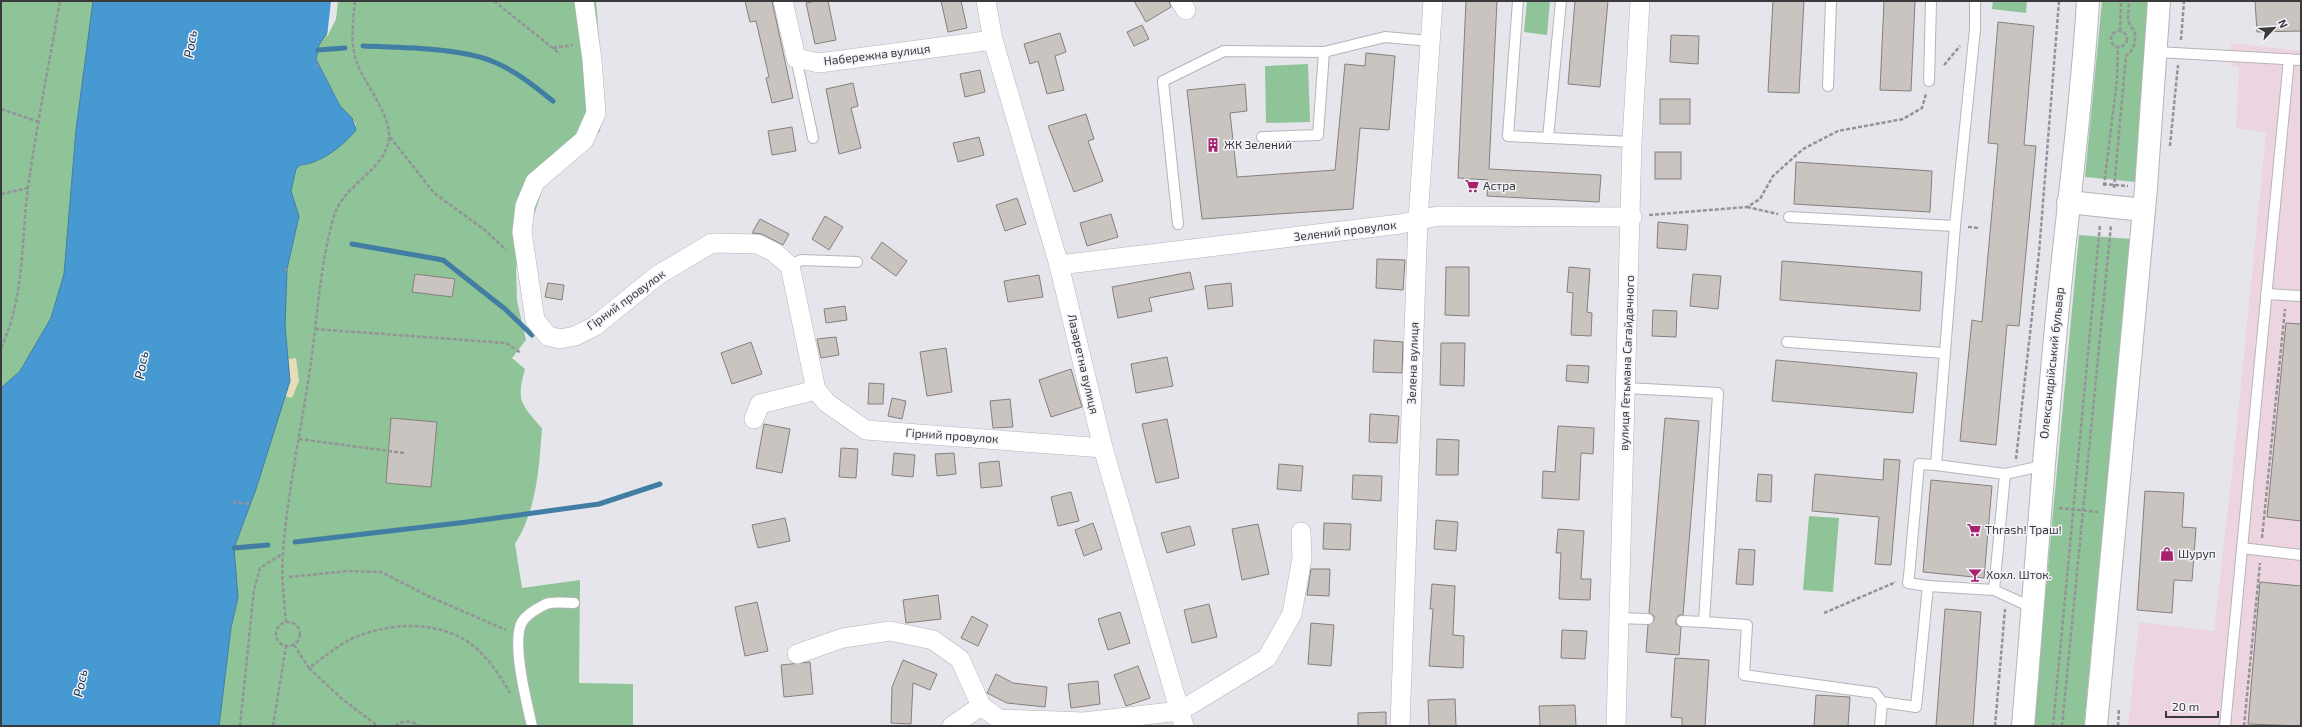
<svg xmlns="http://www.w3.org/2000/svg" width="2302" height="727" viewBox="0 0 2302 727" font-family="'Exo 2',sans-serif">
	<rect width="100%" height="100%" fill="#e6e5ec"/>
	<path fill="#ecd5e1" d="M2231,43L2301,51V726H2128L2139,622L2214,631L2232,473L2266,133L2236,128L2239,67L2231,66Z"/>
	<g fill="#8ec497">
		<path d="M1,1H93L76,130L64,274L51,318L20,371L1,388Z"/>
		<path d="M337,1H596L604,100L600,131L580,156L543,188L516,268L517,301L526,340L512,358L525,369C516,401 521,404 542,428C539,468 537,509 515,544L522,588L580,580L579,683L633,684V726H219L231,628L238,597L234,548L256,489L278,361L287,269L299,216L291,191L296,169L300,165C323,164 340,139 356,125L352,118L340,106L316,58L319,45L328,31Z"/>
		<path d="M1527,1H1550L1547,35L1524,32Z"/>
		<path d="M1993,1H2027L2026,13L1992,9Z"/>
		<path d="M2102,1H2149L2136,182L2085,177Z"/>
		<path d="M1308,64L1310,122L1266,123L1265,66Z"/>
		<path d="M2079,235L2131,239L2084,726H2033Z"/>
		<path d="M1809,516L1839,518L1833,592L1803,590Z"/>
	</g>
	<path fill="#e7ddb8" d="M296,358L299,381L292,398L285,396L290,381L288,359Z"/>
	<path fill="#469ad1" stroke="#427da4" d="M93,1H337L328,31L319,45L316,59L340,106L352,118L356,130C344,145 320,164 300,165L296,169L291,191L299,216L287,269L285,326L290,381L256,489L234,548L238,597L231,628L219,726H1V388L20,371L51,318L64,274L76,130Z"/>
	<path fill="#e6e5ec" d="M331,1H338L336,19L327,37Z"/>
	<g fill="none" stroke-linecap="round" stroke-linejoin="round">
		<g stroke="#427da4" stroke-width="5">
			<path d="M363,46C399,47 462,48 494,62C516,71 534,86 553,101"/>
			<path d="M318,50L345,48"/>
			<path d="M352,244L443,260L505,309L532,335"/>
			<path d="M295,542L467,522L599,504L660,484"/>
			<path d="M234,548L268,545"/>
		</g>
	</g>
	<g fill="#cac4c0" stroke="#85807c">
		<path d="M745,1H772L793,98L772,103L766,78L769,77L756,21L750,22Z"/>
		<path d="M815,1H828L836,40L815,44L806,3Z"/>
		<path d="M941,1H961L967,28L948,32Z"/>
		<path d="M1134,1H1169L1171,7L1146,22Z"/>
		<path d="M1466,1H1497L1489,169L1601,175L1599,202L1487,196L1488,180L1458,178Z"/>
		<path d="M1575,1H1608L1600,87L1568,84Z"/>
		<path d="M1773,1H1804L1799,93L1768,92Z"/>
		<path d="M1884,1H1915L1911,91L1880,90Z"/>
		<path d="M2255,1H2301V31L2257,32Z"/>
		<path d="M1998,22L2034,26L2024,145L2036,146L2019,326L2007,325L1996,445L1960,441L1972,320L1982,322L1998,144L1988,143Z"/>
		<path d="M1142,25L1149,39L1134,46L1127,32Z"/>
		<path d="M1060,33L1066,52L1055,56L1064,90L1047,94L1038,61L1030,64L1024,44Z"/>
		<path d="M1671,35L1699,36L1698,64L1670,62Z"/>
		<path d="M1366,53L1395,56L1389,130L1360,128L1353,209L1202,219L1187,90L1245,84L1247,111L1230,113L1237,177L1335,170L1345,64L1365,66Z"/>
		<path d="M980,70L985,92L965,97L960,74Z"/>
		<path d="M853,83L858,106L851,108L861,148L839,154L826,89Z"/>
		<rect x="1660" y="99" width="30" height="25"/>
		<path d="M1086,114L1094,139L1088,141L1103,181L1074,192L1048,126Z"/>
		<path d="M792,127L796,151L772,155L768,131Z"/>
		<path d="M979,137L984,155L958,162L953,143Z"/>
		<rect x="1655" y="152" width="26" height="27"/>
		<path d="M1796,162L1932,171L1930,212L1794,204Z"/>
		<path d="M1017,198L1026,224L1005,231L996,205Z"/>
		<path d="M1111,214L1118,237L1087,246L1080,223Z"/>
		<path d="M825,216L843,227L829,250L812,239Z"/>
		<path d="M760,219L789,234L783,245L762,234L752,233Z"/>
		<path d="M1658,222L1688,225L1686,250L1657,248Z"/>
		<path d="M882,242L907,261L896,276L871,258Z"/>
		<path d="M1377,259L1405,260L1403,290L1376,288Z"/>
		<path d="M1782,261L1922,272L1920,311L1780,300Z"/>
		<path d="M1446,267H1469V316L1445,315Z"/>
		<path d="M1569,267L1590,269L1587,312L1592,313L1591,336L1571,335L1573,293L1567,292Z"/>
		<path d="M1190,272L1194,289L1149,298L1152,311L1118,318L1112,287Z"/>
		<path d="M415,274L455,279L452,297L412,292Z"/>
		<path d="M1693,274L1721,276L1718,309L1690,306Z"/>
		<path d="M1039,275L1043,297L1008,302L1004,281Z"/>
		<path d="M548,283L564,285L562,300L545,297Z"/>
		<path d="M1231,283L1233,306L1208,309L1205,286Z"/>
		<path d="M845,306L847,320L826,323L824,309Z"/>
		<path d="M1653,310L1677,311L1676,337L1652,336Z"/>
		<path d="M2286,323L2301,324V521L2267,517Z"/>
		<path d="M836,337L839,355L821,358L817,339Z"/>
		<path d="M1374,340L1403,342L1402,373L1373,372Z"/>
		<path d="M751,342L762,374L732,384L721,353Z"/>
		<path d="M1441,343H1465L1464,386L1440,385Z"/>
		<path d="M946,348L952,392L927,396L920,352Z"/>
		<path d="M1167,357L1173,386L1136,393L1131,364Z"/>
		<path d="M1776,360L1917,373L1913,413L1772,401Z"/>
		<path d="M1567,365L1589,366L1588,383L1566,381Z"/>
		<path d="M1071,369L1082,407L1051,417L1039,380Z"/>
		<path d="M869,383L884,384L883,404H868Z"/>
		<path d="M892,398L906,401L902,419L888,416Z"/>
		<path d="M1010,399L1013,427L993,428L990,401Z"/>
		<path d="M1370,414L1399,416L1397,443L1369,442Z"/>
		<path d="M391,418L437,422L431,487L386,483Z"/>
		<path d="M1665,418L1699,421L1683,615H1679L1676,620V624L1681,627L1679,655L1646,652L1648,625L1654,620V616L1649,613Z"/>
		<path d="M1167,419L1179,478L1156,483L1142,424Z"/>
		<path d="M764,424L790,429L782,473L756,468Z"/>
		<path d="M1558,426L1594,428L1593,454L1581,453L1579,500L1542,498L1543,471L1555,472Z"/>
		<path d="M1437,439L1459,440L1458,475H1436Z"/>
		<path d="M841,448L858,449L856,478L839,477Z"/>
		<path d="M894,453L915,455L913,477L892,475Z"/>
		<path d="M954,453L956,474L937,476L935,454Z"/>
		<path d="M1884,459L1900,460L1891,565L1875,564L1879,517L1812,511L1815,474L1883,480Z"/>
		<path d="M999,461L1002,486L981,488L979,463Z"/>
		<path d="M1279,464L1303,466L1301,491L1277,489Z"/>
		<path d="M1758,474L1772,475L1771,502L1756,501Z"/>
		<path d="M1353,475L1382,476L1381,501L1352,499Z"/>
		<path d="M1931,480L1992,486L1984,578L1923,572Z"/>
		<path d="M2145,491L2184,493L2182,527L2196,528L2192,581L2174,580L2172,613L2137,610Z"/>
		<path d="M1071,492L1079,521L1058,526L1051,497Z"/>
		<path d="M785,518L790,541L758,548L752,525Z"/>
		<path d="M1436,520L1458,522L1456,551L1434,549Z"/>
		<path d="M1093,523L1102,549L1084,556L1075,530Z"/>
		<path d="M1324,523L1351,524L1350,550L1323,549Z"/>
		<path d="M1258,524L1269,574L1242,580L1232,529Z"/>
		<path d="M1190,526L1195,545L1167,553L1161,533Z"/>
		<path d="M1558,529L1584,531L1581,579H1591L1590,600L1559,599L1561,553H1556Z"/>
		<path d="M1739,549L1755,550L1753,585L1736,584Z"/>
		<path d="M1311,569H1330L1329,596L1307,595Z"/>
		<path d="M2260,582L2301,586V726L2248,724Z"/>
		<path d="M1432,584L1455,586L1453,635L1464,636L1463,668L1429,666L1433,609H1430Z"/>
		<path d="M938,595L941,619L906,623L903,600Z"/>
		<path d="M757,602L768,651L745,656L735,607Z"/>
		<path d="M1209,604L1217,637L1192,643L1184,610Z"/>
		<path d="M1945,609L1981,612L1973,726H1936Z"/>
		<path d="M1120,612L1130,643L1108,650L1098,619Z"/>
		<path d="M972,616L988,625L978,646L961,638Z"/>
		<path d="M1311,623L1334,625L1331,666L1308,664Z"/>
		<path d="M1562,630L1587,631L1585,659L1561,658Z"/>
		<path d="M1675,658L1709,660L1705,726H1682V718L1671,717Z"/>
		<path d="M903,660L937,674L930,690L913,683L911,724L891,723L892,687Z"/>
		<path d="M810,662L813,694L784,697L781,665Z"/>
		<path d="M1138,666L1150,698L1126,706L1114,675Z"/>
		<path d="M996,674L1013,683L1047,687L1045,707L1007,703L987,693Z"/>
		<path d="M1098,681L1100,704L1071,708L1068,684Z"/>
		<path d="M1816,695L1850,697L1848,726H1814Z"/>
		<path d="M1455,699L1456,726H1429L1428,700Z"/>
		<path d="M1575,705L1576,726H1540L1539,706Z"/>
		<path d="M1386,712V726H1358V713Z"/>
	</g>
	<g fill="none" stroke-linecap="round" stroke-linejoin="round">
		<defs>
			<g id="service">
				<path d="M1518,1L1508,136L1632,142"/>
				<path d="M2157,52L2301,60"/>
				<path d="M796,58L813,138"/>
				<path d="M1929,81L1931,1"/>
				<path d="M1828,86L1831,1"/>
				<path d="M1262,137L1318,135L1324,52"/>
				<path d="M1548,138L1561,1"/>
				<path d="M1789,217L1955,226"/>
				<path d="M1178,224L1163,81L1224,51L1324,52L1385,37L1430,41"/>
				<path d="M790,266L801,260L857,262"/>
				<path d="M2266,294L2301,296"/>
				<path d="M1787,342L1944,353"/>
				<path d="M1627,388L1718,393L1704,622L1747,625L1744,675L1875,693L1882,702L1916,707L1928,586L1908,583L1909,576L1919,464L1936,465L1955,226L1975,29V1"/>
				<path d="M1936,465L2005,474"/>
				<path d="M2242,548L2301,555"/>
				<path d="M1928,586L1994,590"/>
				<path d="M2033,608L1994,590L2005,474L2042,466"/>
				<path d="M1617,618L1648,619"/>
				<path d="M1682,621L1704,622"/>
				<path d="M532,726C527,704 511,642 522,622C526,615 538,608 546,604C554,601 566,603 574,603"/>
				<path d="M1880,726L1882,702"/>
				<path d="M2225,726L2289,59"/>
			</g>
			<g id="minor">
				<path d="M584,1L592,60L596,113L584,140L535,182L525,206L522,232L535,320L548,336L560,339L575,336L595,326L658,275L712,243L757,244L774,252L790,266L816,390L827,403L866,430L1103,448"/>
				<path d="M783,1L796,58L819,63L993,40"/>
				<path d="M986,1L993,40L1059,265L1103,448L1184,726"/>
				<path d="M1180,1L1186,10"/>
				<path d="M1059,265L1400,224L1438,216L1632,217"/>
				<path d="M754,419L760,404L816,390"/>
				<path d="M797,654L843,638L890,631L933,640L960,659L981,706"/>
				<path d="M952,726L981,706L999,719L1084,722L1180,711L1267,658L1292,614L1302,558L1301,532"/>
				<path d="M1400,726L1418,219L1433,1"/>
				<path d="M1616,726L1632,142L1640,1"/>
			</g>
			<g id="secondary">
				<path d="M2068,202L2144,210"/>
				<path d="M2023,726C2035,586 2044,446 2058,307C2068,205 2082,103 2088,1"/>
				<path d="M2096,726L2146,188L2159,1"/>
			</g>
		</defs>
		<use href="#service" stroke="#b5b4ba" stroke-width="12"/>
		<use href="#minor" stroke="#b5b4ba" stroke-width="20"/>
		<use href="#secondary" stroke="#b5b4ba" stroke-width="24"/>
		<g stroke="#949398" stroke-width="2.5" stroke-dasharray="4 2" stroke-linecap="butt">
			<path d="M494,1L560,54"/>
			<path d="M2120,31L2121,1"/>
			<circle cx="2119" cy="39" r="8"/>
			<path d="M2181,40L2184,1"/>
			<path d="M553,48L573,45"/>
			<path d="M1944,65L1960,46"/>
			<path d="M316,66L318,65"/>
			<path d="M1,109L39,122"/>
			<path d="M390,137L434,193L486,231L506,250"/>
			<path d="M2170,146L2178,65"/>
			<path d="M2103,184L2128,186"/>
			<path d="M2104,186L2117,80L2118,46"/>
			<path d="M2114,188L2126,56L2132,50L2135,42V33L2128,21L2129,1"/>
			<path d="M1,194L28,188"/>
			<path d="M1747,207L1778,214"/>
			<path d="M1649,215L1747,207L1760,199L1773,176L1803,149L1838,131L1903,119L1922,108L1926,94"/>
			<path d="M1968,227L1979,228"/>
			<path d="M285,269H287"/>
			<path d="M315,329L506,343L521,353"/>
			<path d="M1,348C25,297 21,241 28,187C37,125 49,63 60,1"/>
			<path d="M299,439L404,453"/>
			<path d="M2016,459L2039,253L2059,1"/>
			<path d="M233,502L250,504"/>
			<path d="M2059,508L2098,512"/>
			<path d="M2262,538L2285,309"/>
			<path d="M289,577L348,571L381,572L428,596L506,630"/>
			<path d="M1824,613L1896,582"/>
			<circle cx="288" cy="634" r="12"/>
			<path d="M286,622C284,599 281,575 283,553C288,488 302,425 311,362C318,313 320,263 334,216C344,183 386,171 389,137C391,116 365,84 357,63C350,44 353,20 355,1"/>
			<path d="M294,645L309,668C322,658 335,648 349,640C388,621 444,619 477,649C491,662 501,677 510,693"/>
			<path d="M309,668L342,699L378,726"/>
			<path d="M240,726L254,590L260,568L282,554"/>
			<path d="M273,726L286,646"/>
			<path d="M395,726C403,720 411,720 419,726"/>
			<path d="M1995,726L2005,609"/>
			<path d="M2053,726L2100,225"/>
			<path d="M2062,726L2111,225"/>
			<path d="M2118,726L2119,709"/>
			<path d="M2244,726L2260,563"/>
		</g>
		<use href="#service" stroke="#fff" stroke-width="10"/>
		<use href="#minor" stroke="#fff" stroke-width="19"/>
		<use href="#secondary" stroke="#fff" stroke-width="22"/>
	</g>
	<defs>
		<symbol id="building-bare" viewBox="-9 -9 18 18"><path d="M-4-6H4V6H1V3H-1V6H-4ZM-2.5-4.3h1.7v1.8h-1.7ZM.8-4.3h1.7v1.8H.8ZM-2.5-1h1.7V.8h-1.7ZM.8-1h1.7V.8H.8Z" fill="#a6226d" stroke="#f3f3f9" stroke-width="2.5" paint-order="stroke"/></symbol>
		<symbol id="supermarket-bare" viewBox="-9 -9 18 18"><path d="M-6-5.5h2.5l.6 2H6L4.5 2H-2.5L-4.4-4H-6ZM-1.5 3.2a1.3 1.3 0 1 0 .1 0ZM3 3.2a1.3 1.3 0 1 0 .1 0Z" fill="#a6226d" stroke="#f3f3f9" stroke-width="2.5" paint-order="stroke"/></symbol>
		<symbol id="shop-bare" viewBox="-9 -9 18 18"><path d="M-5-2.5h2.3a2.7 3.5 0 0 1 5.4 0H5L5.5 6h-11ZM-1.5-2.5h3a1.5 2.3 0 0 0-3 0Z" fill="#a6226d" stroke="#f3f3f9" stroke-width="2.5" paint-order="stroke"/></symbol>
		<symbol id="bar-bare" viewBox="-9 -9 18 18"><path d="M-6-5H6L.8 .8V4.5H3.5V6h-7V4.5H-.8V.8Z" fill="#a6226d" stroke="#f3f3f9" stroke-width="2.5" paint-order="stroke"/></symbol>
	</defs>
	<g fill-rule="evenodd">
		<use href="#building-bare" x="1203" y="135" width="20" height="20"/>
		<use href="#supermarket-bare" x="1462" y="176" width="20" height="20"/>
		<use href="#supermarket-bare" x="1964" y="520" width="20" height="20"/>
		<use href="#shop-bare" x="2157" y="544" width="20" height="20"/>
		<use href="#bar-bare" x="1965" y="565" width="20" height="20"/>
	</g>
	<g text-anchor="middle" stroke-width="3" stroke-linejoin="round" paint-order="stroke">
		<g font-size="12" fill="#3a3a3c" stroke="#f3f3f9">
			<text transform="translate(877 55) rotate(-7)" y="4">Набережна вулиця</text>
			<text transform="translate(1345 231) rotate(-7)" y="4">Зелений провулок</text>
			<text transform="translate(626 300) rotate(-36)" y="4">Гірний провулок</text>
			<text transform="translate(1413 363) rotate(-88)" y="4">Зелена вулиця</text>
			<text transform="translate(1627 363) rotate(-88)" y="4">вулиця Гетьмана Сагайдачного</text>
			<text transform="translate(2052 363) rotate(-84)" y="4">Олександрійський бульвар</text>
			<text transform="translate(1083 364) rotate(77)" y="4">Лазаретна вулиця</text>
			<text transform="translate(952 436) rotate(4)" y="4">Гірний провулок</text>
		</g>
		<g font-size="12" fill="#3a3a3c" stroke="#f3f3f9" text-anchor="start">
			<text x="1224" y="149">ЖК Зелений</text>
			<text x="1483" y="190">Астра</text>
			<text x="1985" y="534">Thrash! Траш!</text>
			<text x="2178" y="558">Шуруп</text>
			<text x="1986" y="579">Хохл. Шток.</text>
		</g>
		<g font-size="13" font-style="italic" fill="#12364d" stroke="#f3f3f9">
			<text transform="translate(190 44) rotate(-81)" y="5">Рось</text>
			<text transform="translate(141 365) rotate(-80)" y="5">Рось</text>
			<text transform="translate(80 683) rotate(-79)" y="5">Рось</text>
		</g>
	</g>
	<rect width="2302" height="727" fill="none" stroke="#3a3a3c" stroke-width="4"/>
	<g transform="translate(2274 28) rotate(65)" stroke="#f3f3f9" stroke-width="3" paint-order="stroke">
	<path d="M0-3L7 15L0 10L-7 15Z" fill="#3a3a3c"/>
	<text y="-6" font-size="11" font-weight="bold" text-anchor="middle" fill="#3a3a3c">N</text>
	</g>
	<path d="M2166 711v6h52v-6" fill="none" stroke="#3a3a3c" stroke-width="2"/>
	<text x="2172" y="711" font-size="12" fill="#3a3a3c" stroke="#f3f3f9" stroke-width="3" paint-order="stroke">20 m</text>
</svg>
